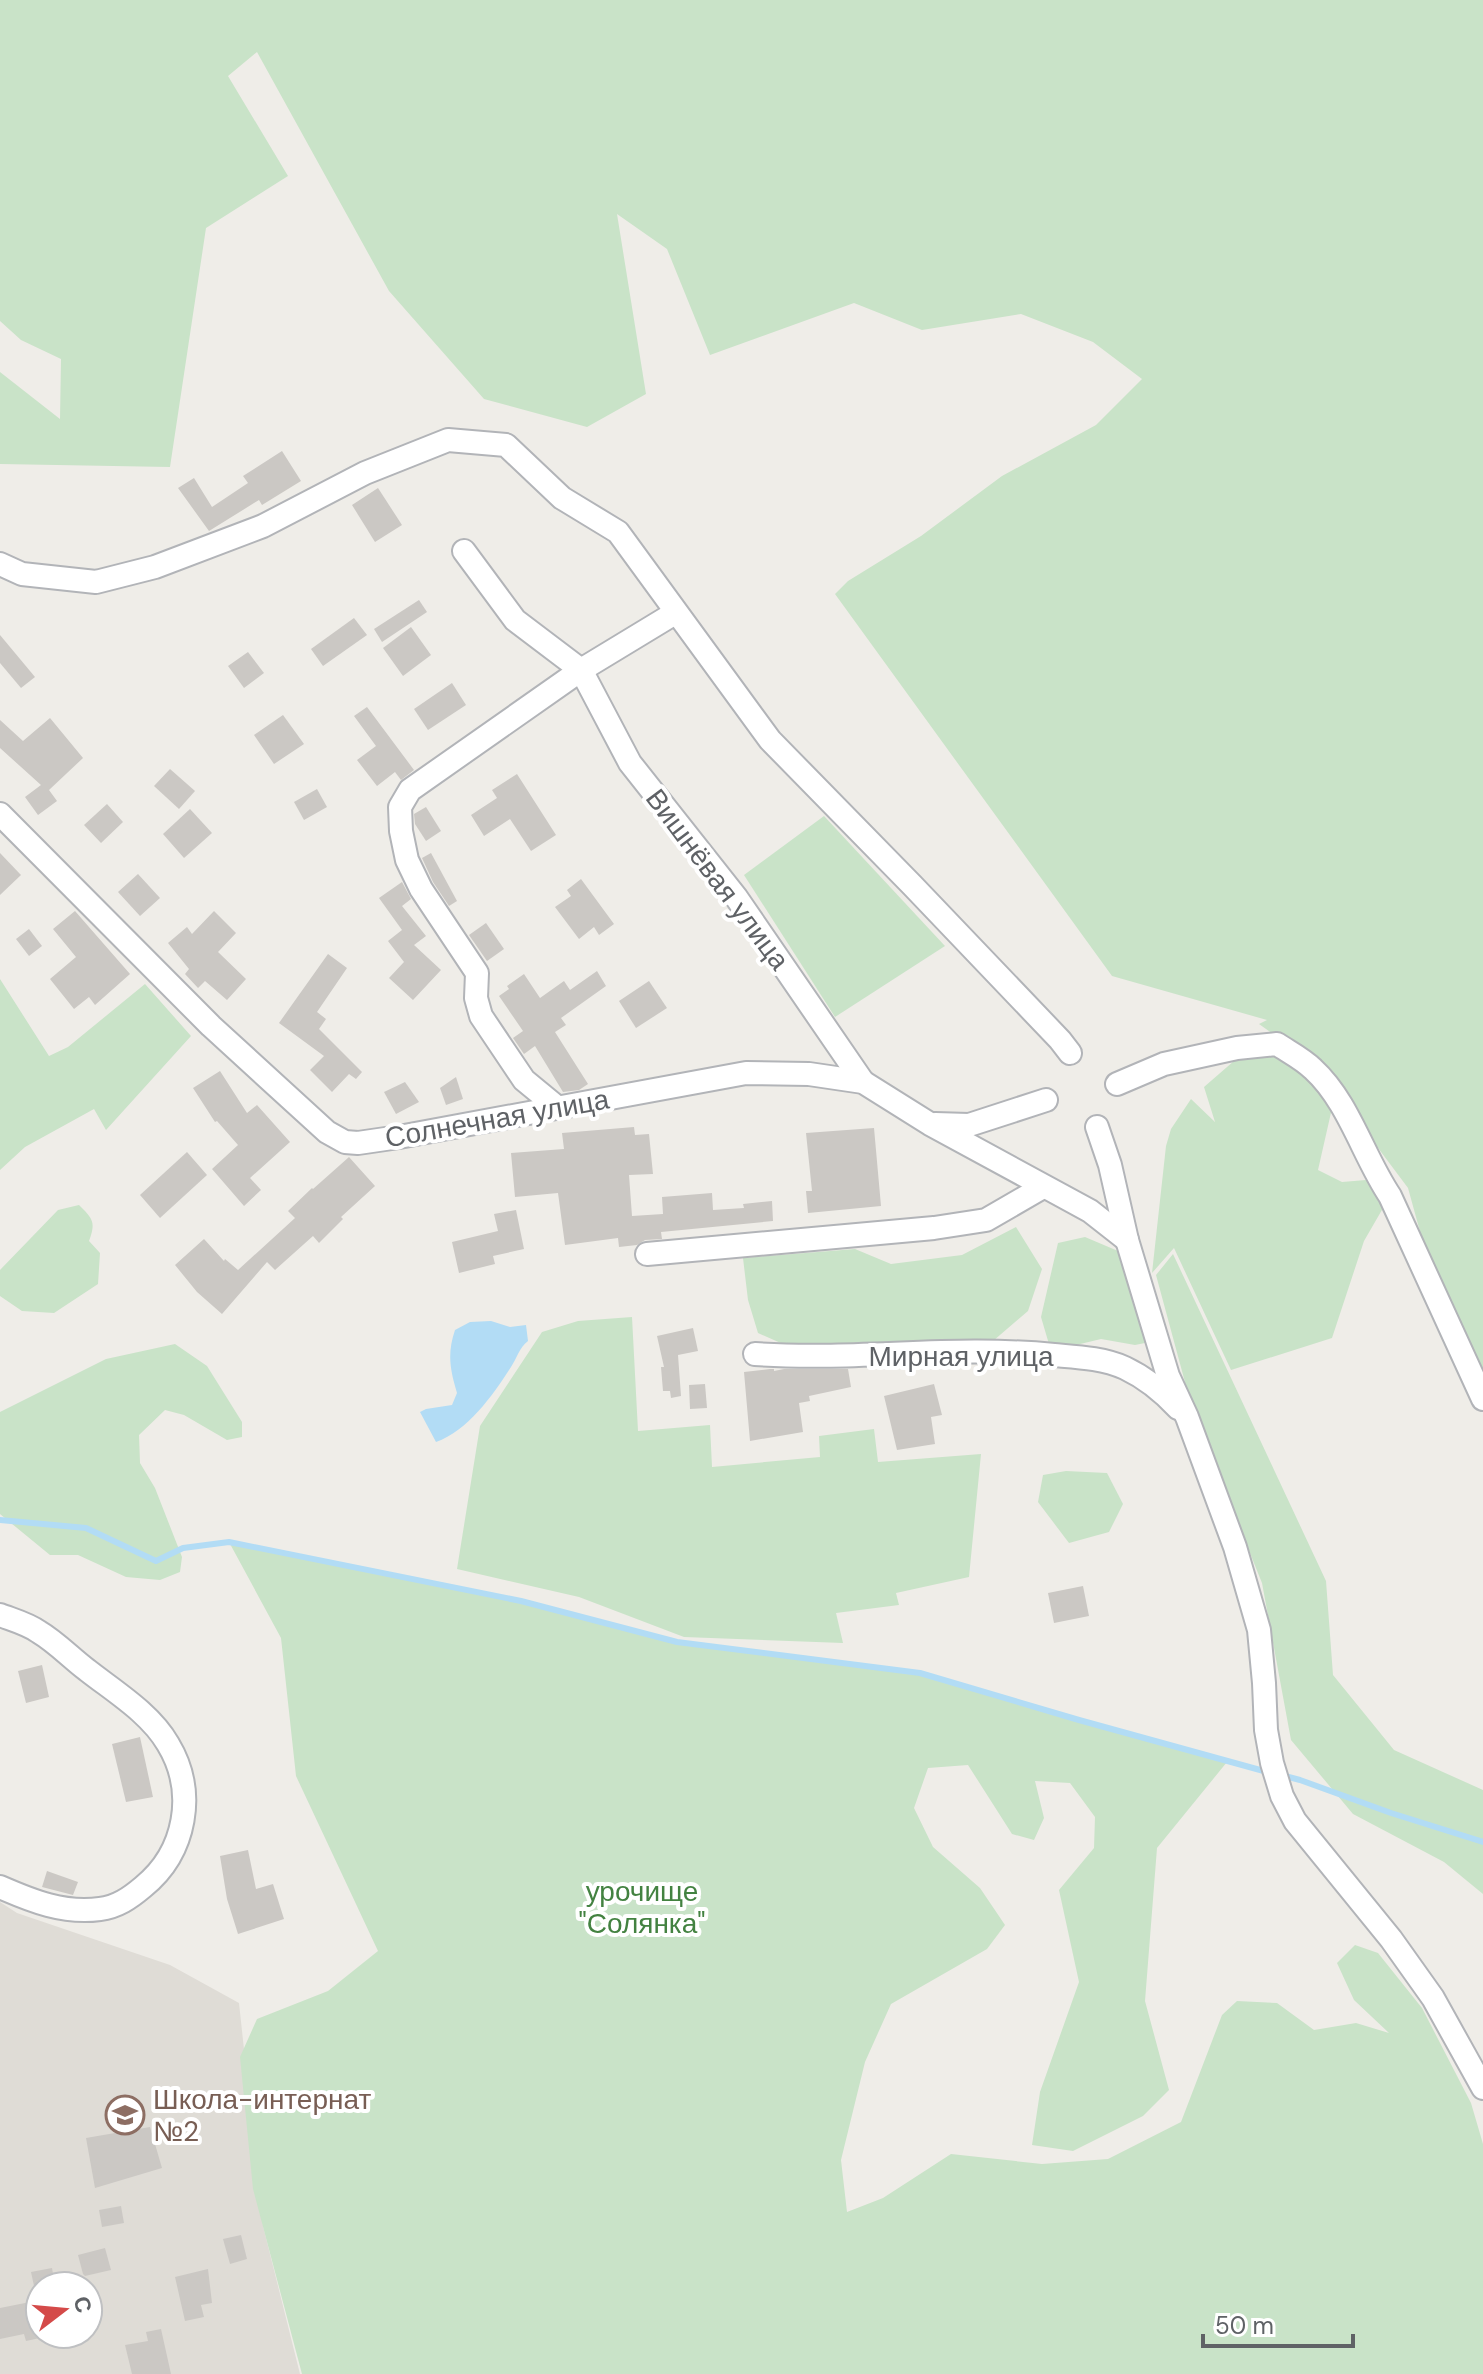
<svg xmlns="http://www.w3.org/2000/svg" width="1483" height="2374" viewBox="0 0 1483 2374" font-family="'DM Sans',sans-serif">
	<rect width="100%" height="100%" fill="#efede8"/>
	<path fill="#dfdcd6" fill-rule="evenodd" d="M0,1902L17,1913L170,1965L239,2003L263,2226L300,2374H0ZM40,2286H88V2334H40Z"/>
	<g fill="#c9e3c8">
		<path d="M0,0H1483V1378L1440,1304L1408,1188L1316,1065L1259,1024L1267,1020L1112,976L835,594L848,581L921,536L1002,476L1096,425L1142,379L1093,342L1021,314L922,330L854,303L710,355L667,249L617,214L646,394L587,427L484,399L389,291L257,52L228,76L288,176L206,228L170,467L0,464V372L60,419L61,359L21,340L0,321Z"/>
		<path d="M824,816L945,946L835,1017L744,875Z"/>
		<path d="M0,979L49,1056L68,1047L145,984L191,1036L106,1130L94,1109L25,1147L0,1170Z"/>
		<path d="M1263,1047L1335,1095L1318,1170L1342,1182L1378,1179L1390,1196L1364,1241L1332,1338L1231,1370L1174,1248L1152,1273L1166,1146L1171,1129L1191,1099L1215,1122L1204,1087L1242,1054Z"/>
		<path d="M79,1205C93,1219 96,1222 89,1241L100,1253L98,1284L54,1313L22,1311L0,1296V1270L58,1210Z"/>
		<path d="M1016,1227L1042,1269L1028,1311L993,1341L855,1343L792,1348L758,1333L748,1300L743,1258L855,1249L891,1264L962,1255Z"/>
		<path d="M1085,1237L1118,1251L1150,1342L1135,1345L1101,1339L1051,1351L1041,1317L1058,1243Z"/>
		<path d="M1173,1254L1326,1581L1333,1675L1394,1750L1483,1790V1894L1444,1862L1353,1814L1291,1740L1262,1583L1192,1408L1156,1275Z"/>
		<path d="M632,1317L638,1431L710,1425L712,1467L820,1457L819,1436L874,1429L878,1462L981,1454L969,1577L896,1593L899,1605L836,1613L843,1643L684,1637L579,1597L457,1569L480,1426L542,1332L578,1321Z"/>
		<path d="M175,1344L207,1366L242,1422V1437L227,1440L184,1415L165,1410L139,1435L140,1463L155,1488L182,1557L180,1572L160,1580L126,1577L78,1555H50L0,1514V1412L106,1359Z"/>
		<path d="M1066,1471L1107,1473L1123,1504L1109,1532L1069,1543L1038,1502L1043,1475Z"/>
		<path d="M229,1542L520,1601L677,1642L920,1673L965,1688L1227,1762L1157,1848L1145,2001L1169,2090L1143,2116L1073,2151L1032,2145L1040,2092L1079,1982L1059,1890L1094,1848L1095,1817L1070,1783L1035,1781L1044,1818L1034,1840L1012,1834L968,1765L928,1768L914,1808L933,1847L980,1888L1005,1925L987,1949L891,2004L865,2062L841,2160L847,2212L883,2198L951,2154L1042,2164L1108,2159L1181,2122L1222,2015L1237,2001L1277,2003L1314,2030L1356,2023L1389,2033L1354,2000L1337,1963L1355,1945L1378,1953L1422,2008L1471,2103L1483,2144V2374H302L253,2189L240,2057L257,2019L328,1991L378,1951L296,1776L281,1638Z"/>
	</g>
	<path fill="#b2dcf5" d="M491,1321L510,1327L526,1325L528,1341C519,1348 517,1358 511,1367C493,1395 468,1431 436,1442L420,1412L426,1409L452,1405L457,1393C450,1369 447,1354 455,1330L470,1322Z"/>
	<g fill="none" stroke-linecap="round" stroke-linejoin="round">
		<g stroke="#b2dcf5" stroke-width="6">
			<path d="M0,1520L86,1528L156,1561L183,1548L229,1542L521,1601L677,1642L920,1673L1079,1720L1271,1773"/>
			<path d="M1281,1775L1300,1780L1391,1813L1483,1842"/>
		</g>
	</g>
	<g fill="#cbc8c4">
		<path d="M282,451L301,481L262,505L259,500L209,531L178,488L194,478L212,507L248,483L243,476Z"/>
		<path d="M378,488L402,525L375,542L352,505Z"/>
		<path d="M419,600L427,612L382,642L374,629Z"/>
		<path d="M354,618L367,635L323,666L311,649Z"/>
		<path d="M411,627L431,655L403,676L383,648Z"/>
		<path d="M0,635L35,677L21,688L0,663Z"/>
		<path d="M248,652L264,673L244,688L228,666Z"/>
		<path d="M452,683L466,705L428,730L414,709Z"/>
		<path d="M367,707L414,770L401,780L395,772L377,786L357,760L376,746L354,716Z"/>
		<path d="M283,715L304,744L274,764L254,735Z"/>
		<path d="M50,718L83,758L49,790L57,801L38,815L25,797L41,785L0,748V720L23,741Z"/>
		<path d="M170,769L195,791L179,809L154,786Z"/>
		<path d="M517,774L556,835L531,851L510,819L484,836L471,815L497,798L492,790Z"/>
		<path d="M317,789L327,807L304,820L294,802Z"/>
		<path d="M107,804L123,822L101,843L84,825Z"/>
		<path d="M426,807L441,831L426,841L415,824L414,814Z"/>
		<path d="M190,809L212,833L184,858L163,834Z"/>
		<path d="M0,853L21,875L0,895Z"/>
		<path d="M431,853L457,901L449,906L433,882L422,858Z"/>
		<path d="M138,874L160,898L140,916L118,892Z"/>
		<path d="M581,879L614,924L599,935L594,927L579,939L555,907L571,896L567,890Z"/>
		<path d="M402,882L411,899L402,906L426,936L414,945L441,970L413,1000L389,978L404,962L388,941L402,930L379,898Z"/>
		<path d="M75,911L130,974L95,1005L89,997L74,1009L50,979L76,957L53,929Z"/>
		<path d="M214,911L236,933L218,952L246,979L227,1000L205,981L198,988L185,974L189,969L168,943L187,927L192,934Z"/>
		<path d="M486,923L504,949L487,961L469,935Z"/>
		<path d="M29,929L42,946L29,956L16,939Z"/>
		<path d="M328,954L347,968L317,1012L326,1019L319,1029L362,1072L356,1079L349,1074L332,1092L310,1070L324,1056L279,1023Z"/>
		<path d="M597,971L606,986L561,1018L566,1025L555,1032L588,1084L579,1090L563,1092L535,1046L524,1054L513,1038L523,1031L499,996L509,989L507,986L524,974L540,998L564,981L570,990Z"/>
		<path d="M649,981L667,1008L636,1028L619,1001Z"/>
		<path d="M220,1071L247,1113L257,1105L290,1142L250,1178L261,1190L244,1206L212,1169L238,1145L217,1121L215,1122L193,1088Z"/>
		<path d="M456,1077L463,1099L446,1105L440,1088Z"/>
		<path d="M405,1082L419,1102L396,1114L384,1092Z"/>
		<path d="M634,1127L635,1135L649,1134L653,1174L629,1175L632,1216L663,1214L662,1197L712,1193L713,1210L744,1208L743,1204L772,1201L773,1221L661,1232L662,1239L645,1240L637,1245L619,1247L618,1238L565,1245L558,1193L515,1197L511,1153L564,1149L562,1133Z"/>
		<path d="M874,1128L881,1206L808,1213L806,1191H812L806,1133Z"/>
		<path d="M187,1152L207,1175L160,1218L140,1195Z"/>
		<path d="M349,1157L375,1186L341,1217L343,1219L319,1243L313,1236L275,1270L267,1262L222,1314L197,1292L175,1265L204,1239L224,1261L225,1259L238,1270L295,1218L288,1211L312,1188L313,1189Z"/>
		<path d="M516,1210L524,1249L493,1256L495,1264L459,1273L452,1242L498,1231L494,1214Z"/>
		<path d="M693,1328L698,1351L678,1355L681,1396L671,1398L670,1391H663L661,1367H664L657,1336Z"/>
		<path d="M770,1369H774V1371L784,1369H848L851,1387L809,1396L810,1401L799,1403L803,1432L750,1441L744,1372Z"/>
		<path d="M705,1384L707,1408L690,1409L689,1385Z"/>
		<path d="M934,1384L942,1415L931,1417L935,1444L897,1450L884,1396Z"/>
		<path d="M1083,1586L1089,1616L1054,1623L1048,1593Z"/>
		<path d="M42,1665L49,1697L26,1703L18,1671Z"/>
		<path d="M140,1737L153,1797L126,1802L112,1744Z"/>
		<path d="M248,1850L256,1889L273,1884L284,1919L238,1934L227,1899L220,1856Z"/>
		<path d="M47,1871L78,1882L73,1895L42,1887Z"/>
		<path d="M150,2127L162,2168L95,2188L86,2138Z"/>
		<path d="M121,2206L124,2223L102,2227L99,2210Z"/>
		<path d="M241,2235L247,2259L230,2264L223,2239Z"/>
		<path d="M105,2248L111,2270L85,2276L83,2274L78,2255Z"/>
		<path d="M52,2268L55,2286H34L31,2272Z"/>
		<path d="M208,2269L212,2303L201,2305L204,2317L185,2321L175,2277Z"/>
		<path d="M40,2300V2338L26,2341L24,2334L0,2339V2308Z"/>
		<path d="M161,2329L171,2374H132L125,2345L148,2341L146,2332Z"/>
	</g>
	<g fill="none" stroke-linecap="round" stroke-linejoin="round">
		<defs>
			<g id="minor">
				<path d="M464,551L515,620L581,670L630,763L736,897L863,1082"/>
				<path d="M0,564L22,574L96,582L155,567L263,526L365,473L448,440L506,445L562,498L618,532L770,740L912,885L1060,1040L1070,1053"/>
				<path d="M0,814L211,1026L327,1132L345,1142L358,1143L399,1137L746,1073L809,1074L863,1082L930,1124L1090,1211L1127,1240"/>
				<path d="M1117,1084L1164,1064L1237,1048L1277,1044C1289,1052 1303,1059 1313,1069C1349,1102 1363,1156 1390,1196L1483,1399"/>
				<path d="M558,1108L524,1080L481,1016L476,998L477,973L421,889L407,860L401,831L400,807L410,790L581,670L675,613"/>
				<path d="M935,1124L969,1125L1046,1100"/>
				<path d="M1097,1127L1110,1165L1127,1240L1168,1376L1187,1417L1235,1547L1259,1630L1264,1683L1266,1730L1272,1763L1282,1796L1295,1821L1391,1939L1433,1998L1483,2088"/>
				<path d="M647,1254L934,1228L986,1220L1043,1187"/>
				<path d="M755,1354C854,1361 954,1345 1054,1355C1077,1357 1103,1358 1125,1368C1146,1378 1163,1392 1178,1408"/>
				<path d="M0,1615C13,1620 28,1624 39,1632C56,1642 71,1658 87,1670C115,1692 150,1713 168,1744C197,1792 186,1852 143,1887C130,1898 117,1907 100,1909C64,1914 32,1901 0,1887"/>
			</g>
		</defs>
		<use href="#minor" stroke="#b2b4b8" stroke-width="26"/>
		<use href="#minor" stroke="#fff" stroke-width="22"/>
	</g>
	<defs>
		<symbol id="school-ring" viewBox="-11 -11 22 22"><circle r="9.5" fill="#fff" stroke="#8d6e63" stroke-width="1.5"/><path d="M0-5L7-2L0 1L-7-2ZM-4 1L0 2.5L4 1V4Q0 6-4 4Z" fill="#8d6e63"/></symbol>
	</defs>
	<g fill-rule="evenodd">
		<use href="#school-ring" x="103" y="2093" width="44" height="44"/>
	</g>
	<g text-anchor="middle" stroke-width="8" stroke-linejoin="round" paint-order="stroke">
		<g font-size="28" fill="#5f6266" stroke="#fff">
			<text transform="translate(718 879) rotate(53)" y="10">Вишнёвая улица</text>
			<text transform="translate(497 1118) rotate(-10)" y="10">Солнечная улица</text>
			<text x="961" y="1366">Мирная улица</text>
		</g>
		<g font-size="28" fill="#438241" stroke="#fff">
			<text x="642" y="1901">урочище<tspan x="642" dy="32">"Солянка"</tspan></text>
		</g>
		<g font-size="28" fill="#785e54" stroke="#fff" text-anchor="start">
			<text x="153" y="2109">Школа-интернат<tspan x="153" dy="32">№2</tspan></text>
		</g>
	</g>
	<g transform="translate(64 2310) rotate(74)"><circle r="38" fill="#ffffff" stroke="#bfc0c2" stroke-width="2"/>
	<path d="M0-6L14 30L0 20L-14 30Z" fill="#d44a49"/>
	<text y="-12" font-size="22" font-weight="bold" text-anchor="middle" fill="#5f6266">С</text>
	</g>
	<path d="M1203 2334v12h150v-12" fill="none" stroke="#5f6266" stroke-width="4"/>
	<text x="1215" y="2334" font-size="24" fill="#5f6266" stroke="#ffffff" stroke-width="6" paint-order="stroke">50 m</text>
</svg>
